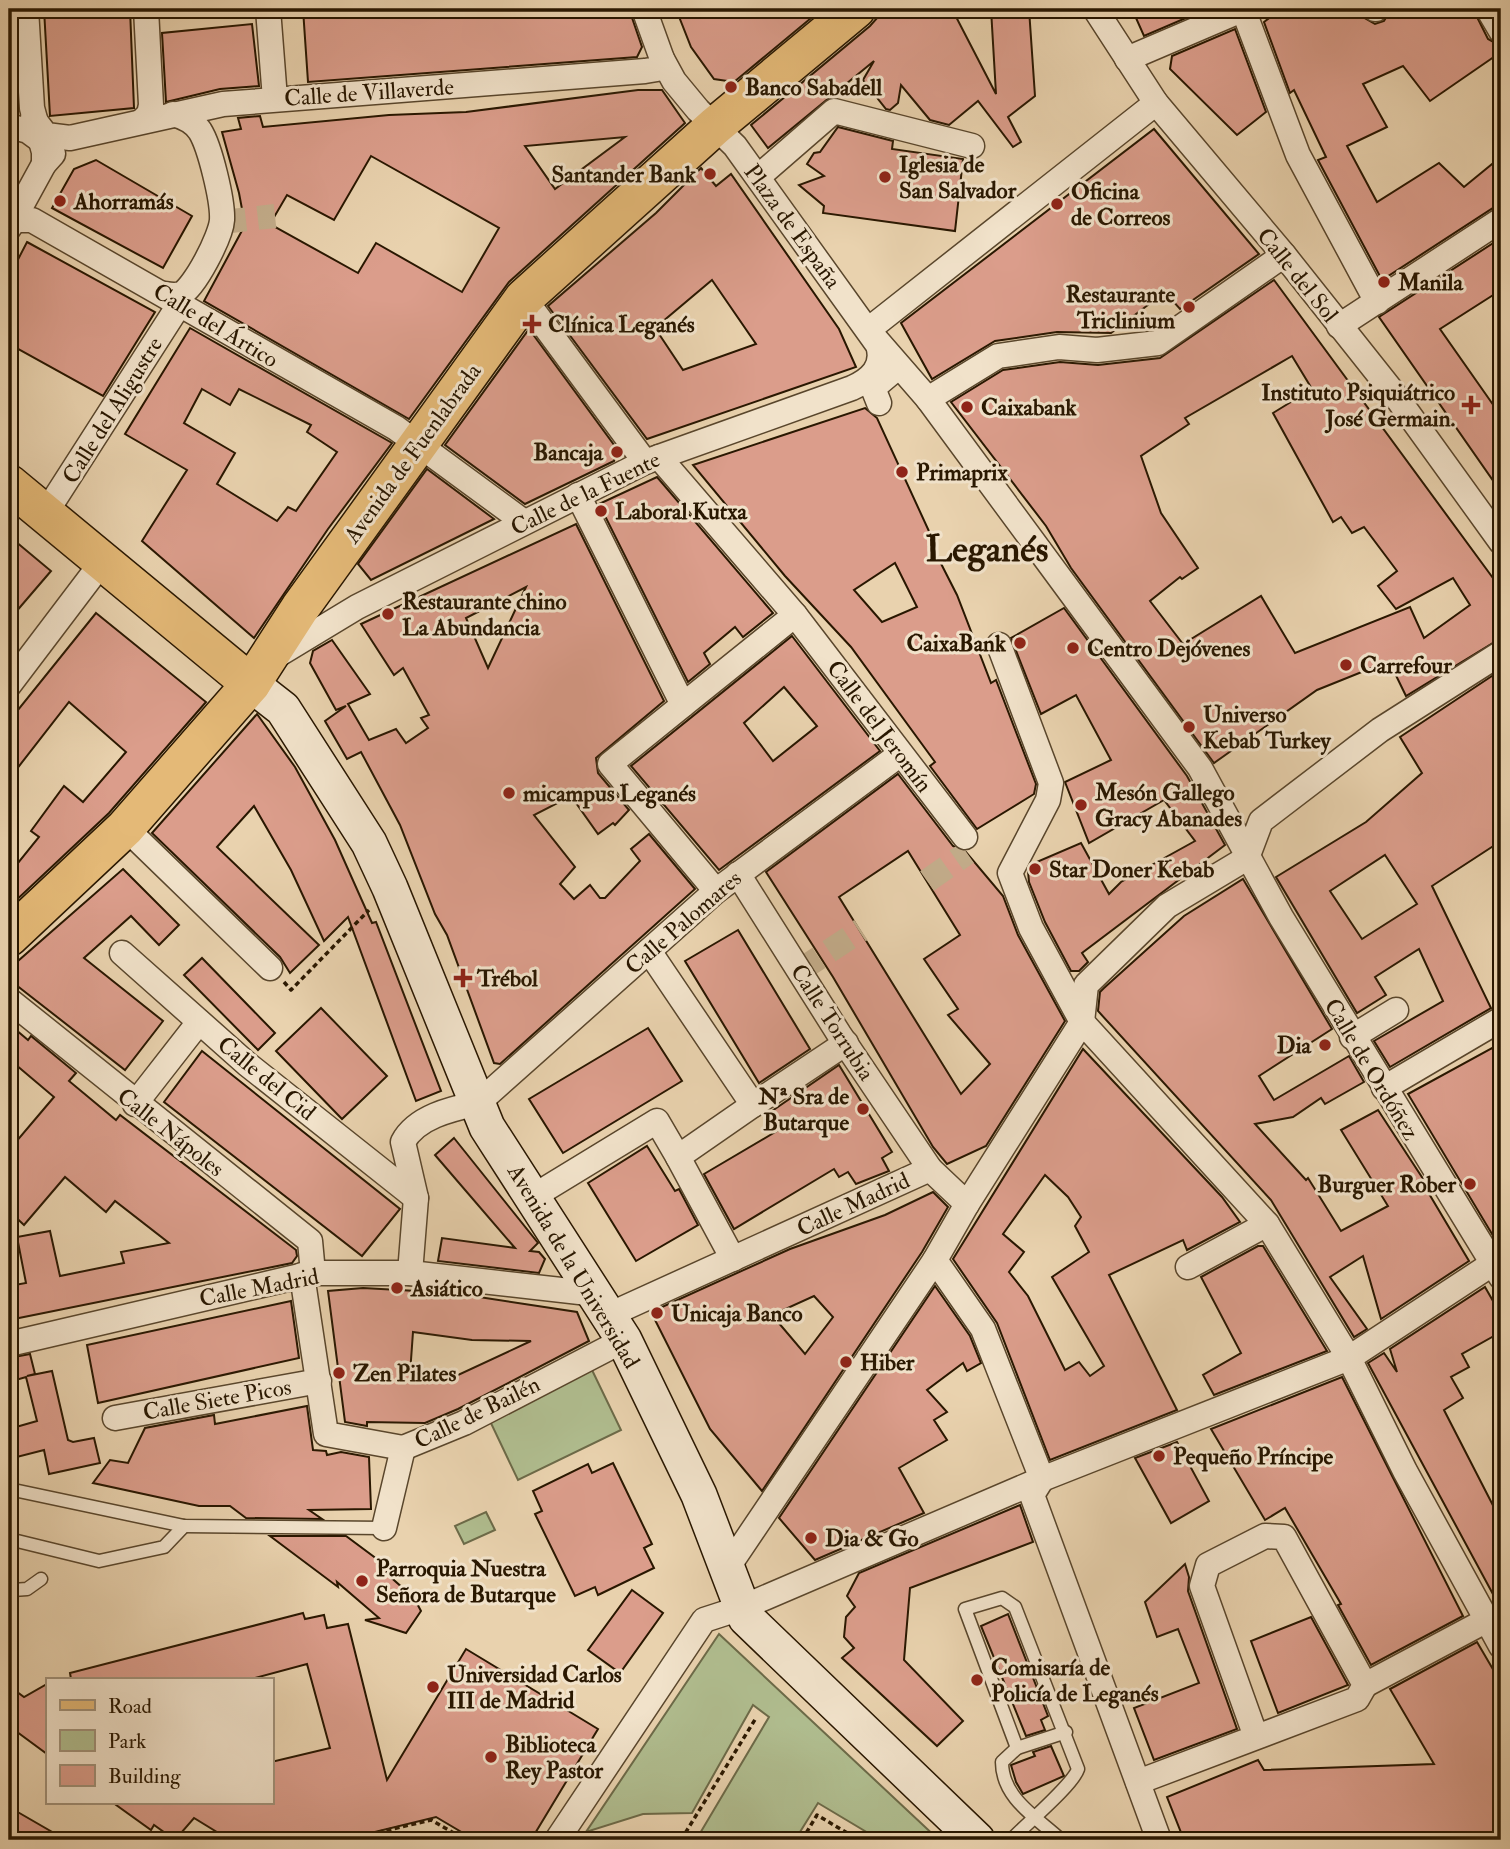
<svg xmlns="http://www.w3.org/2000/svg" width="1510" height="1849" viewBox="0 0 1510 1849" font-family="'IM FELL Double Pica',serif">
	<rect width="100%" height="100%" fill="#e9d2ae"/>
	<filter id="stains"><feTurbulence type="fractalNoise" baseFrequency=".00286" numOctaves="4"/><feColorMatrix values="0 0 0 0 .2 0 0 0 0 .09 0 0 0 0 .02 0 0 0 .5 -.17"/></filter>
	<radialGradient id="worn" r=".72"><stop offset=".6" stop-color="#630" stop-opacity="0"/><stop offset="1" stop-color="#630" stop-opacity=".3"/></radialGradient>
	<g fill="#b0bd8f" stroke="#6c6a48" stroke-width="2">
		<path d="M592,1370L621,1430L518,1480L489,1419Z"/>
		<path d="M486,1512L495,1530L464,1544L455,1526Z"/>
		<path d="M719,1634L939,1840H880L818,1803L795,1840H696L769,1717L753,1705L692,1813L643,1814L586,1832Z"/>
	</g>
	<g fill="#db9d8b" stroke="#291700" stroke-width="2" fill-rule="evenodd">
		<path d="M44,9H130L134,108L50,116Z"/>
		<path d="M303,9H388V14L425,9H629L642,47L637,57L308,82Z"/>
		<path d="M676,9H822L734,82L714,79L691,47Z"/>
		<path d="M885,9H952L996,94L991,9H1029L1035,96L1008,117L1021,142L1013,147L978,101L949,125L930,120L901,85L898,103L890,110L886,109L863,80L874,61L768,148L751,125L870,26Z"/>
		<path d="M1132,9H1207L1144,36Z"/>
		<path d="M1281,9H1360L1363,17L1375,24L1384,21L1391,9H1473L1488,39L1501,46V52L1430,101L1403,66L1363,84L1387,127L1347,146L1377,202L1439,163L1464,187L1497,160L1501,172V205L1493,208L1382,280L1318,160L1326,157L1294,90L1290,93L1264,22Z"/>
		<path d="M252,24L259,86L220,89L166,102L162,33Z"/>
		<path d="M1235,29L1266,112L1237,135L1170,69L1172,56Z"/>
		<path d="M638,90H662L685,123L509,282L409,419L204,301L245,225L239,193L222,132L241,129L238,118L260,116L263,127L389,115L466,112ZM625,137L555,189L525,146ZM371,156L499,228L462,292L376,243L358,273L270,224L287,195L334,220Z"/>
		<path d="M838,127L893,141L892,149L963,159L955,231L823,213L824,206L799,185L824,176L807,164L814,153L820,152Z"/>
		<path d="M1154,129L1259,254L1180,309L1165,292L1111,333L1057,332L995,341L932,379L901,323Z"/>
		<path d="M96,160L192,216L163,268L52,208L74,169Z"/>
		<path d="M701,168L716,186L731,174L839,329L856,367L647,439L548,306L656,213ZM712,280L756,344L683,370L655,328Z"/>
		<path d="M1501,238V290L1440,329L1501,416V492L1379,317Z"/>
		<path d="M27,242L155,312L103,396L9,344V277Z"/>
		<path d="M1274,280L1501,589V638L1406,696L1389,661L1317,690L1214,763L1071,568L1046,526L951,402L1003,370L1060,362L1098,365L1160,358ZM1292,356L1312,389L1273,413L1333,522L1341,517L1352,533L1364,527L1397,571L1378,586L1396,609L1453,578L1470,605L1424,638L1410,607L1295,653L1261,596L1183,644L1150,601L1180,577L1182,579L1198,568L1161,513L1141,456L1189,424L1185,418Z"/>
		<path d="M190,328L392,443L328,529L254,638L142,541L187,470L125,434ZM202,389L230,405L239,389L311,425L307,432L337,452L296,511L288,507L277,521L217,484L235,453L184,423Z"/>
		<path d="M529,329L617,449L614,461L525,504L445,445Z"/>
		<path d="M865,408L877,418L933,540L930,542L957,595L991,683L996,680L1036,784L1034,794L977,829L930,766L935,762L851,647L785,576L693,465ZM895,563L917,607L882,622L854,590Z"/>
		<path d="M427,469L494,519L371,580L358,564Z"/>
		<path d="M657,477L773,613L743,637L735,627L704,653L710,664L688,682L599,504Z"/>
		<path d="M576,524L664,701L596,758L598,773L629,810L615,825L613,823L598,834L571,796L534,815L575,867L560,884L574,899L590,885L600,898H605L640,861L631,849L649,834L695,889L500,1064L494,1063L447,935L435,914L400,825L361,752L347,759L325,721L346,706L336,710L310,663L313,651L332,640L370,694L348,704L369,740L396,729L406,743L428,728L421,718L429,715L403,668L394,675L361,624ZM526,587L488,668L466,618Z"/>
		<path d="M9,536L51,571L9,620Z"/>
		<path d="M1064,608L1187,776L1225,845L1082,953L1088,962L1079,971H1071L1045,922L1029,882L1028,871L1032,864L1081,843L1109,894L1121,882L1195,841L1164,800L1089,843L1065,782L1111,760L1076,695L1041,714L1011,638Z"/>
		<path d="M96,613L206,702L109,813L9,907V874L39,837L31,831L64,786L83,802L126,752L69,702L9,779V721Z"/>
		<path d="M792,636L880,751L719,870L631,766ZM784,687L817,726L773,761L744,723Z"/>
		<path d="M1501,670V841L1432,886L1491,1008L1390,1067L1374,1041L1443,1001L1419,949L1375,977L1386,995L1357,1013L1276,877L1366,822L1422,773L1400,737ZM1385,855L1417,904L1362,939L1330,891Z"/>
		<path d="M257,714L295,767L335,840L372,923L376,922L441,1091L416,1101L348,917L324,941L291,870L254,806L217,847L319,945L290,973L280,957L152,833Z"/>
		<path d="M898,774L953,846L966,852L1003,896L1018,935L1065,1021L986,1146L947,1164L933,1147L833,977L766,872ZM908,851L960,935L924,959L958,1009L948,1015L990,1064L961,1094L839,897Z"/>
		<path d="M123,869L179,925L159,945L131,916L84,958L163,1021L125,1070L11,981L10,968Z"/>
		<path d="M1243,879L1332,1029L1259,1076L1274,1100L1349,1056L1364,1082L1325,1104L1321,1098L1293,1117L1255,1124L1306,1180L1308,1178L1341,1231L1388,1206L1341,1130L1378,1110L1431,1191L1428,1192L1469,1261L1381,1319L1363,1256L1330,1277L1367,1329L1354,1337L1271,1200L1098,1011L1100,992L1104,988L1184,916Z"/>
		<path d="M738,930L810,1049L759,1083L685,961Z"/>
		<path d="M202,958L275,1033L258,1050L184,975Z"/>
		<path d="M321,1008L387,1076L342,1119L276,1051Z"/>
		<path d="M9,1024L28,1040L31,1036L76,1073L69,1081L116,1120L120,1115L296,1250L297,1256L292,1263L9,1320V1286L26,1283L17,1237L50,1231L60,1276L124,1263L121,1252L169,1243L115,1201L106,1212L65,1177L24,1225L9,1211V1150L54,1097L9,1059Z"/>
		<path d="M648,1028L682,1081L563,1153L529,1099Z"/>
		<path d="M1492,1048L1501,1063V1249L1408,1094Z"/>
		<path d="M1083,1049L1222,1197L1240,1222L1187,1250L1183,1240L1109,1275L1177,1410L1050,1460L997,1323L953,1259ZM1045,1175L1068,1197L1081,1217L1075,1226L1089,1252L1052,1277L1104,1366L1090,1376L1079,1362L1065,1370L1028,1296L1009,1272L1024,1252L1003,1234Z"/>
		<path d="M202,1051L400,1209L362,1256L164,1102Z"/>
		<path d="M839,1065L892,1152L882,1158L889,1171L856,1184L848,1172L839,1177L834,1169L734,1229L704,1174L782,1128L772,1111Z"/>
		<path d="M454,1138L538,1243L530,1251L539,1252L545,1259L539,1273L438,1261L442,1238L515,1248L435,1155Z"/>
		<path d="M647,1146L675,1191L679,1189L698,1225L636,1261L588,1183Z"/>
		<path d="M933,1192L948,1207L922,1252L762,1491L710,1429L651,1312L790,1249L885,1215ZM814,1296L833,1317L805,1354L772,1315Z"/>
		<path d="M1258,1246H1263L1327,1351L1214,1395L1203,1375L1241,1353L1201,1277Z"/>
		<path d="M935,1286L970,1336L981,1363L967,1371L963,1363L927,1390L947,1412L934,1420L947,1440L899,1468L924,1513L815,1560L779,1518Z"/>
		<path d="M1485,1287L1501,1315V1332L1462,1354L1469,1367L1451,1377L1463,1398L1444,1410L1501,1521V1609L1368,1363L1384,1353L1397,1372L1390,1349Z"/>
		<path d="M363,1288L453,1293L577,1312L589,1341L458,1409L425,1423L367,1422V1426L345,1422L328,1291ZM413,1332L472,1340L531,1341L456,1376L410,1374Z"/>
		<path d="M291,1301L299,1358L98,1403L87,1345Z"/>
		<path d="M30,1354L35,1374L27,1376L52,1371L68,1440L73,1442L94,1438L100,1463L49,1474L44,1450L9,1459V1429L37,1421L26,1377L9,1382V1358Z"/>
		<path d="M1342,1377L1463,1616L1371,1665L1338,1605L1341,1604L1285,1508L1265,1520L1211,1429Z"/>
		<path d="M307,1406L313,1450L326,1451L327,1455L341,1452L369,1457L371,1509L309,1510L322,1519L246,1518L230,1506H199L93,1483L110,1460L128,1463L145,1428L214,1415L215,1424Z"/>
		<path d="M1177,1442L1209,1501L1171,1523L1135,1458Z"/>
		<path d="M613,1463L652,1544L644,1548L654,1568L598,1595L595,1587L575,1596L535,1514L542,1511L533,1491L588,1464L592,1473Z"/>
		<path d="M1020,1505L1033,1542L910,1588L904,1660L963,1721L937,1746L842,1658L854,1648L844,1637L846,1617L855,1607L847,1596L859,1573Z"/>
		<path d="M270,1536H346L389,1568L386,1573L414,1598L421,1611L406,1633L365,1620L379,1618L337,1582L338,1587Z"/>
		<path d="M1185,1564L1189,1577L1188,1591L1237,1729L1154,1760L1134,1708L1199,1683L1178,1629L1157,1637L1145,1602Z"/>
		<path d="M632,1590L663,1613L620,1673L588,1650Z"/>
		<path d="M303,1613L305,1619L324,1615L327,1628L348,1624L387,1780L466,1649L598,1729L531,1840H475L436,1817L342,1840H230L194,1818L175,1840L154,1825L151,1830L112,1802H271V1762L330,1748L307,1664L251,1679H71L70,1673Z"/>
		<path d="M1008,1614L1048,1716L1041,1720L1045,1730L1026,1736L981,1626Z"/>
		<path d="M1311,1617L1348,1685L1278,1713L1251,1641Z"/>
		<path d="M1477,1642L1501,1683V1837L1492,1840H1184L1167,1797L1258,1760L1264,1770L1434,1764L1390,1689Z"/>
		<path d="M47,1684V1754L9,1726V1686L24,1697Z"/>
		<path d="M1051,1746L1064,1776L1023,1794L1016,1782L1011,1765L1035,1756L1033,1752Z"/>
		<path d="M9,1807L66,1840H9Z"/>
	</g>
	<g fill="none" stroke-linecap="round" stroke-linejoin="round">
		<g stroke="#c3ad8b" stroke-width="24" stroke-dasharray="24 12" stroke-linecap="butt">
			<path d="M222,222L275,216"/>
			<path d="M927,881L967,853"/>
			<path d="M799,971L861,930"/>
		</g>
		<defs>
			<g id="lane">
				<path d="M9,1489L184,1526L384,1528"/>
				<path d="M9,1539L99,1561L164,1547L184,1526"/>
				<path d="M9,1587L13,1590L27,1589L41,1579"/>
				<path d="M1017,1748L1066,1732"/>
				<path d="M1011,1840C1026,1824 1073,1785 1078,1769L1015,1607L1002,1598L965,1609L1017,1748L1002,1762C1002,1798 1036,1817 1061,1840"/>
			</g>
			<g id="street">
				<path d="M26,9L32,108L44,152V164"/>
				<path d="M268,9L275,99"/>
				<path d="M1095,9L1156,103L1284,255L1392,391L1501,542"/>
				<path d="M1243,9L1298,155L1377,302"/>
				<path d="M1375,9H1376"/>
				<path d="M1488,9L1501,31"/>
				<path d="M1127,59L1244,9"/>
				<path d="M33,118L46,135L70,138L223,104L645,71L657,69L662,59"/>
				<path d="M142,121L149,114L151,105L146,9"/>
				<path d="M9,126L28,131L39,139"/>
				<path d="M758,177L834,111L972,146"/>
				<path d="M10,225L17,220H32L396,428L524,522"/>
				<path d="M9,228L44,164L53,154"/>
				<path d="M165,294C170,295 175,296 181,294C195,287 221,236 222,220C223,201 210,147 200,131C194,122 184,117 173,114"/>
				<path d="M524,298L645,462"/>
				<path d="M1339,326L1501,220"/>
				<path d="M868,330L928,399L1200,768L1281,917L1501,1277"/>
				<path d="M868,330L1156,103"/>
				<path d="M928,399L998,356L1059,347L1097,350L1158,343L1284,255"/>
				<path d="M879,403L873,388L892,372"/>
				<path d="M659,457L795,615L965,837"/>
				<path d="M578,495L683,705L610,764L716,891"/>
				<path d="M45,514L179,305"/>
				<path d="M999,645L1051,783L1048,800L1010,873L1031,928L1082,1022L1267,1224L1349,1358L1405,1471L1501,1646"/>
				<path d="M276,656L357,607L645,462L852,388C870,380 885,367 878,345L735,146L698,110L674,81L662,59L644,9"/>
				<path d="M9,685L103,561"/>
				<path d="M683,705L795,615"/>
				<path d="M139,841L270,968"/>
				<path d="M1247,858L1261,821L1380,730L1501,653"/>
				<path d="M738,874L839,1034L930,1169L967,1204L1082,1022L1086,985L1167,906L1247,858"/>
				<path d="M649,951L753,1105L678,1157L733,1259"/>
				<path d="M122,953L247,1064L416,1198"/>
				<path d="M9,1000L310,1241L313,1273"/>
				<path d="M1352,1037L1396,1010"/>
				<path d="M1384,1088L1498,1021"/>
				<path d="M135,1104L199,1022"/>
				<path d="M753,1105L846,1043"/>
				<path d="M534,1196L657,1121L678,1157"/>
				<path d="M935,1260L983,1329L1042,1479L1032,1495L1159,1840"/>
				<path d="M1188,1267L1267,1224"/>
				<path d="M410,1273L416,1198L403,1142C416,1117 451,1109 478,1103L716,891L899,755"/>
				<path d="M302,1275L326,1434L403,1448"/>
				<path d="M609,1315L930,1169"/>
				<path d="M9,1344L313,1273H410L597,1294"/>
				<path d="M115,1418L319,1381"/>
				<path d="M403,1448L464,1423L624,1340"/>
				<path d="M384,1528L403,1448"/>
				<path d="M728,1567L935,1260L967,1204"/>
				<path d="M1365,1685L1487,1620"/>
				<path d="M1138,1782L1357,1699L1365,1685L1284,1537L1265,1536L1208,1565L1202,1586L1256,1737"/>
				<path d="M557,1840L704,1620L741,1608L1042,1479L1349,1358L1492,1264"/>
			</g>
			<path id="secondary" d="M251,684L283,709L369,843L390,888L487,1127L624,1340L699,1495L746,1618L977,1840"/>
			<path id="primary" d="M9,937L125,828L251,684"/>
			<path id="highway" d="M9,484L251,684L300,608L524,298L715,126L856,9"/>
		</defs>
		<use href="#lane" stroke="#59462c" stroke-width="15"/>
		<use href="#street" stroke="#59462c" stroke-width="27"/>
		<use href="#secondary" stroke="#291700" stroke-width="38"/>
		<use href="#primary" stroke="#291700" stroke-width="41"/>
		<use href="#highway" stroke="#291700" stroke-width="41"/>
		<g stroke="#291700" stroke-width="3.5" stroke-dasharray="5 3.5" stroke-linecap="butt">
			<path d="M284,982L291,990L369,910"/>
			<path d="M345,1840L431,1820L466,1840"/>
			<path d="M681,1840L756,1718"/>
			<path d="M802,1840L817,1815L859,1840"/>
		</g>
		<use href="#lane" stroke="#f1e2ca" stroke-width="12"/>
		<use href="#street" stroke="#f1e2ca" stroke-width="24"/>
		<use href="#secondary" stroke="#f1e2ca" stroke-width="35"/>
		<use href="#primary" stroke="#e4b977" stroke-width="38"/>
		<use href="#highway" stroke="#e4b977" stroke-width="38"/>
	</g>
	<g fill="#8f2418" stroke="#f1e2ca" stroke-width="2.5">
		<circle cx="731" cy="87" r="7"/>
		<circle cx="710" cy="174" r="7"/>
		<circle cx="885" cy="177" r="7"/>
		<circle cx="60" cy="201" r="7"/>
		<circle cx="1057" cy="204" r="7"/>
		<circle cx="1384" cy="282" r="7"/>
		<circle cx="1189" cy="307" r="7"/>
		<path d="M528.5 313.5h7v7h7v7h-7v7h-7v-7h-7v-7h7z"/>
		<path d="M1467.5 394.5h7v7h7v7h-7v7h-7v-7h-7v-7h7z"/>
		<circle cx="967" cy="407" r="7"/>
		<circle cx="617" cy="452" r="7"/>
		<circle cx="902" cy="472" r="7"/>
		<circle cx="601" cy="511" r="7"/>
		<circle cx="388" cy="614" r="7"/>
		<circle cx="1020" cy="643" r="7"/>
		<circle cx="1073" cy="648" r="7"/>
		<circle cx="1346" cy="665" r="7"/>
		<circle cx="1189" cy="727" r="7"/>
		<circle cx="509" cy="793" r="7"/>
		<circle cx="1081" cy="805" r="7"/>
		<circle cx="1035" cy="869" r="7"/>
		<path d="M459.5 967.5h7v7h7v7h-7v7h-7v-7h-7v-7h7z"/>
		<circle cx="1325" cy="1045" r="7"/>
		<circle cx="863" cy="1109" r="7"/>
		<circle cx="1470" cy="1184" r="7"/>
		<circle cx="397" cy="1288" r="7"/>
		<circle cx="657" cy="1313" r="7"/>
		<circle cx="846" cy="1362" r="7"/>
		<circle cx="339" cy="1373" r="7"/>
		<circle cx="1159" cy="1456" r="7"/>
		<circle cx="811" cy="1538" r="7"/>
		<circle cx="362" cy="1581" r="7"/>
		<circle cx="977" cy="1680" r="7"/>
		<circle cx="433" cy="1687" r="7"/>
		<circle cx="491" cy="1757" r="7"/>
	</g>
	<g text-anchor="middle" stroke-width="6" stroke-linejoin="round" paint-order="stroke">
		<g font-size="23" font-weight="bold" fill="#291700" stroke="#f1e2ca" text-anchor="start">
			<text x="745" y="95">Banco Sabadell</text>
			<text x="899" y="172">Iglesia de<tspan x="899" dy="26">San Salvador</tspan></text>
			<text x="696" y="182" text-anchor="end">Santander Bank</text>
			<text x="1071" y="199">Oficina<tspan x="1071" dy="26">de Correos</tspan></text>
			<text x="74" y="209">Ahorramás</text>
			<text x="1398" y="290">Manila</text>
			<text x="1175" y="302" text-anchor="end">Restaurante<tspan x="1175" dy="26">Triclinium</tspan></text>
			<text x="548" y="332">Clínica Leganés</text>
			<text x="1455" y="400" text-anchor="end">Instituto Psiquiátrico<tspan x="1455" dy="26">José Germain.</tspan></text>
			<text x="981" y="415">Caixabank</text>
			<text x="603" y="460" text-anchor="end">Bancaja</text>
			<text x="916" y="480">Primaprix</text>
			<text x="615" y="519">Laboral Kutxa</text>
			<text x="402" y="609">Restaurante chino<tspan x="402" dy="26">La Abundancia</tspan></text>
			<text x="1006" y="651" text-anchor="end">CaixaBank</text>
			<text x="1087" y="656">Centro Dejóvenes</text>
			<text x="1360" y="673">Carrefour</text>
			<text x="1203" y="722">Universo<tspan x="1203" dy="26">Kebab Turkey</tspan></text>
			<text x="1095" y="800">Mesón Gallego<tspan x="1095" dy="26">Gracy Abanades</tspan></text>
			<text x="523" y="801">micampus Leganés</text>
			<text x="1049" y="877">Star Doner Kebab</text>
			<text x="477" y="986">Trébol</text>
			<text x="1311" y="1053" text-anchor="end">Dia</text>
			<text x="849" y="1104" text-anchor="end">Nª Sra de<tspan x="849" dy="26">Butarque</tspan></text>
			<text x="1456" y="1192" text-anchor="end">Burguer Rober</text>
			<text x="411" y="1296">Asiático</text>
			<text x="671" y="1321">Unicaja Banco</text>
			<text x="860" y="1370">Hiber</text>
			<text x="353" y="1381">Zen Pilates</text>
			<text x="1173" y="1464">Pequeño Príncipe</text>
			<text x="825" y="1546">Dia &amp; Go</text>
			<text x="376" y="1576">Parroquia Nuestra<tspan x="376" dy="26">Señora de Butarque</tspan></text>
			<text x="991" y="1675">Comisaría de<tspan x="991" dy="26">Policía de Leganés</tspan></text>
			<text x="447" y="1682">Universidad Carlos<tspan x="447" dy="26">III de Madrid</tspan></text>
			<text x="505" y="1752">Biblioteca<tspan x="505" dy="26">Rey Pastor</tspan></text>
		</g>
		<g font-size="23" fill="#291700" stroke="#f1e2ca">
			<text transform="translate(369 92) rotate(-4)" y="8">Calle de Villaverde</text>
			<text transform="translate(793 226) rotate(54)" y="8">Plaza de España</text>
			<text transform="translate(1298 275) rotate(51)" y="8">Calle del Sol</text>
			<text transform="translate(216 325) rotate(31)" y="8">Calle del Ártico</text>
			<text transform="translate(112 410) rotate(-58)" y="8">Calle del Aligustre</text>
			<text transform="translate(412 453) rotate(-54)" y="8">Avenida de Fuenlabrada</text>
			<text transform="translate(585 493) rotate(-26)" y="8">Calle de la Fuente</text>
			<text transform="translate(880 726) rotate(53)" y="8">Calle del Jeromín</text>
			<text transform="translate(683 922) rotate(-41)" y="8">Calle Palomares</text>
			<text transform="translate(833 1022) rotate(57)" y="8">Calle Torrubia</text>
			<text transform="translate(1372 1069) rotate(59)" y="8">Calle de Ordóñez</text>
			<text transform="translate(267 1078) rotate(39)" y="8">Calle del Cid</text>
			<text transform="translate(171 1132) rotate(38)" y="8">Calle Nápoles</text>
			<text transform="translate(853 1204) rotate(-25)" y="8">Calle Madrid</text>
			<text transform="translate(574 1266) rotate(59)" y="8">Avenida de la Universidad</text>
			<text transform="translate(259 1287) rotate(-11)" y="8">Calle Madrid</text>
			<text transform="translate(217 1399) rotate(-10)" y="8">Calle Siete Picos</text>
			<text transform="translate(477 1412) rotate(-26)" y="8">Calle de Bailén</text>
		</g>
		<g font-size="37" font-weight="bold" fill="#291700" stroke="#f1e2ca">
			<text x="987" y="561">Leganés</text>
		</g>
	</g>
	<rect width="1510" height="1849" fill="none" stroke="#e9d2ae" stroke-width="35"/>
	<rect x="10" y="10" width="1489" height="1828" fill="none" stroke="#291700" stroke-width="3.5"/>
	<rect x="18" y="18" width="1475" height="1814" fill="none" stroke="#291700" stroke-width="2"/>
	<rect x="46" y="1678" width="228" height="126" fill="#f1e2ca" stroke="#a19179" stroke-width="2"/>
	<rect x="60" y="1700" width="35" height="10" fill="#e4b977" stroke="#a19179" stroke-width="2"/>
	<text x="108" y="1713" font-size="21" fill="#291700">Road</text>
	<rect x="60" y="1730" width="35" height="21" fill="#b0bd8f" stroke="#a19179" stroke-width="2"/>
	<text x="108" y="1748" font-size="21" fill="#291700">Park</text>
	<rect x="60" y="1765" width="35" height="21" fill="#db9d8b" stroke="#a19179" stroke-width="2"/>
	<text x="108" y="1783" font-size="21" fill="#291700">Building</text>
	<rect width="100%" height="100%" filter="url(#stains)"/>
	<rect width="100%" height="100%" fill="url(#worn)"/>
</svg>
